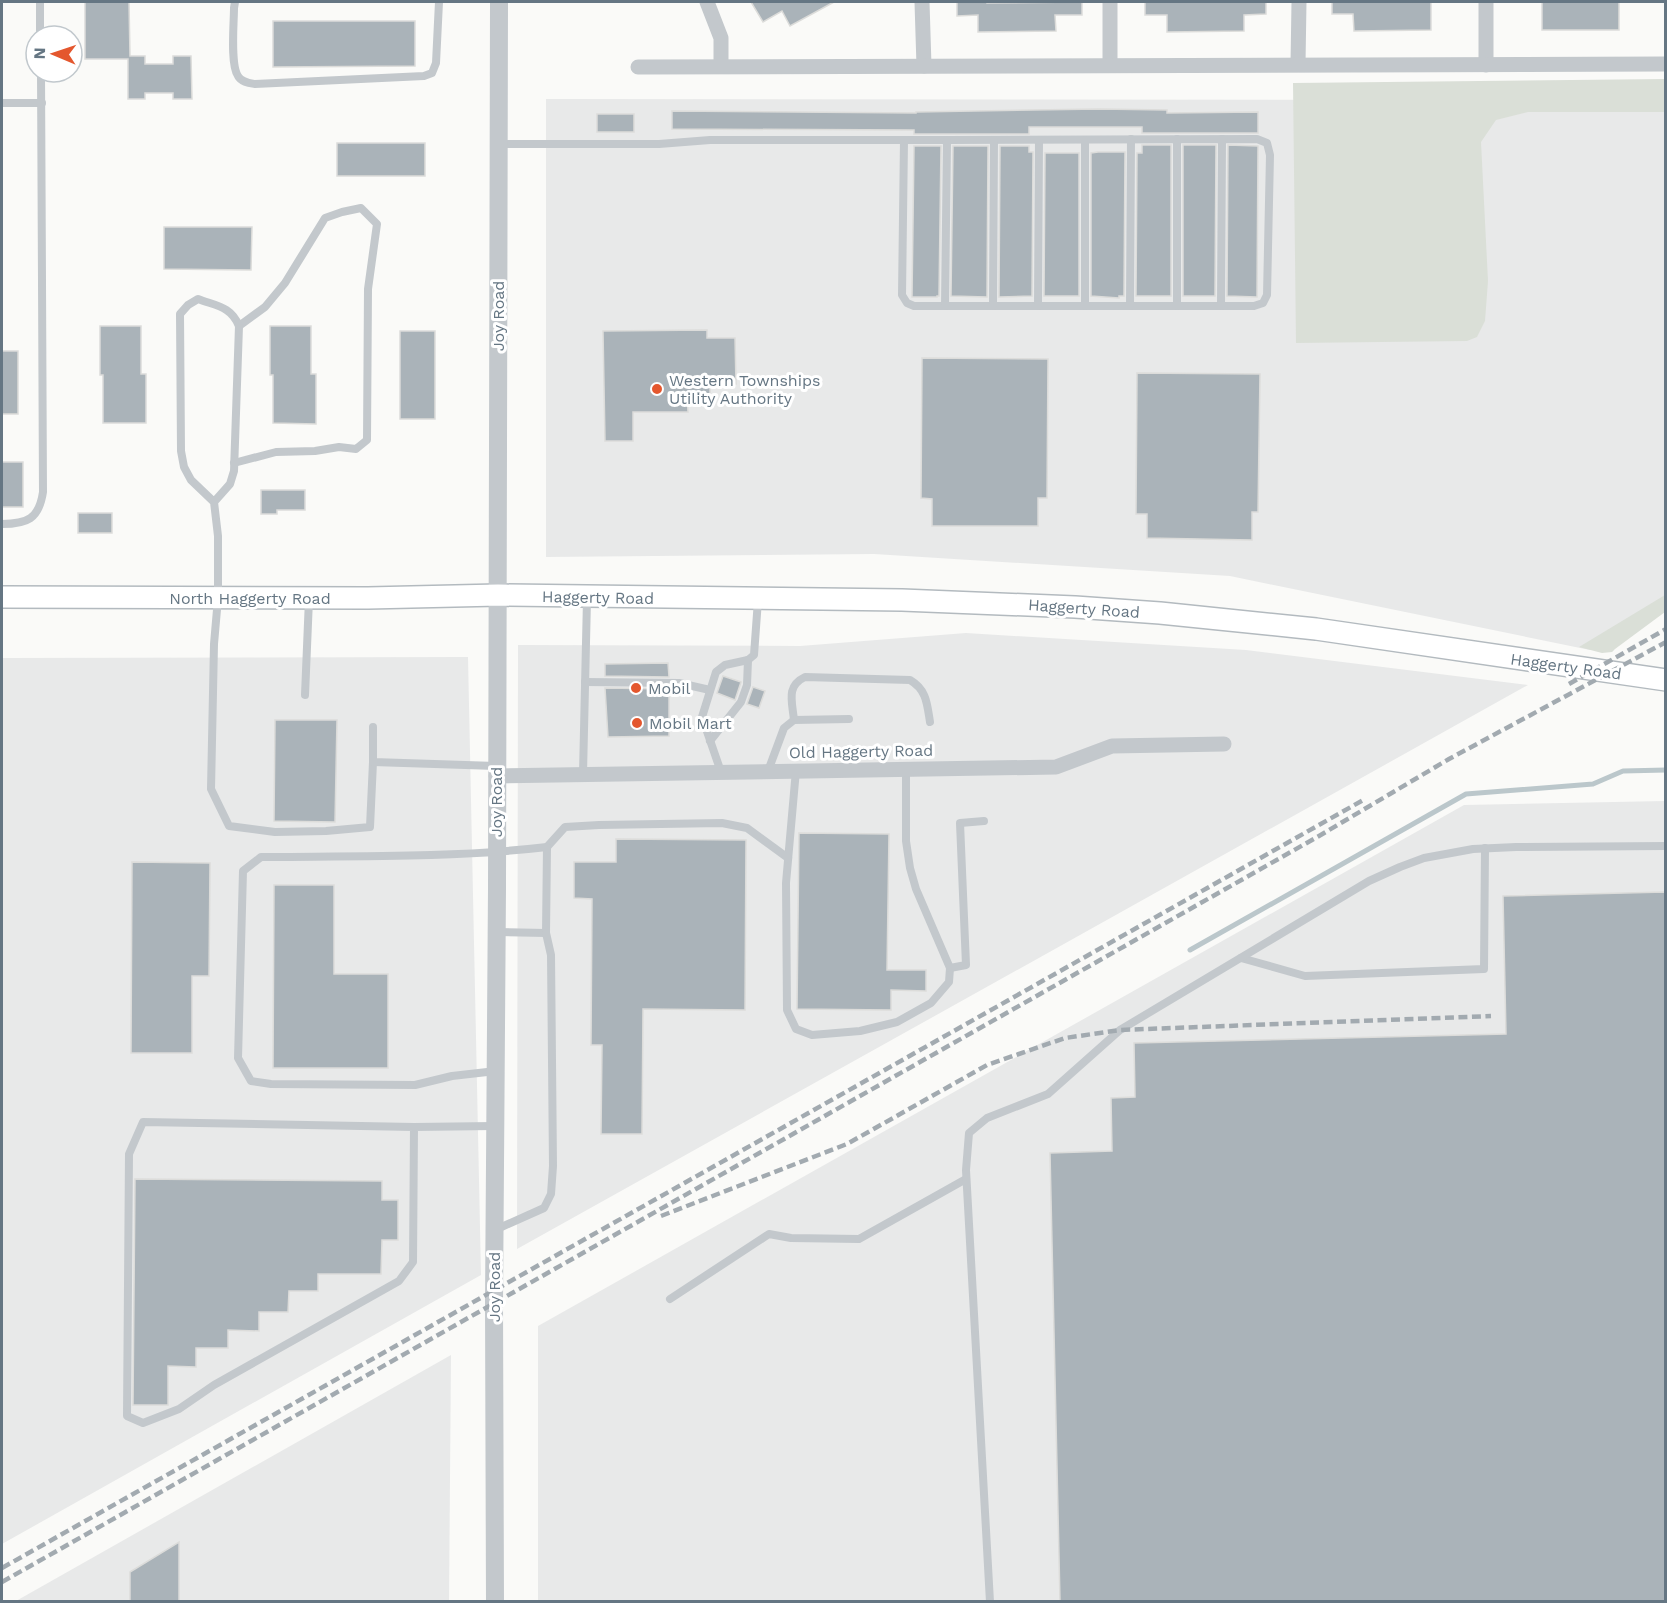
<svg xmlns="http://www.w3.org/2000/svg" width="1667" height="1603" viewBox="0 0 1667 1603" font-family="'Work Sans',sans-serif">
	<rect width="100%" height="100%" fill="#fafaf8"/>
	<g fill="#e8e9e9">
		<path d="M546,99L1665,100V605L1590,650L1230,576L874,554L546,557Z"/>
		<path d="M966,633L1246,650L1528,685L517,1249L518,645L800,646Z"/>
		<path d="M468,657L481,1275L2,1544V658Z"/>
		<path d="M1665,801V1601L538,1602V1326L1464,805Z"/>
		<path d="M451,1355L449,1601H16Z"/>
	</g>
	<g fill="#dadfd7">
		<path d="M1665,79V112H1528L1496,120L1481,142L1488,281L1485,321L1477,337L1467,341L1296,343L1293,83Z"/>
		<path d="M1665,595V612L1615,649L1612,652L1602,653L1579,647Z"/>
	</g>
	<g fill="none" stroke-linecap="round" stroke-linejoin="round">
		<path stroke="#bbc7cb" stroke-width="5" d="M1190,950L1466,794L1593,784L1623,771L1666,770"/>
	</g>
	<g fill="#aab3b9" stroke="#dcdcda" stroke-width="1.5">
		<path d="M85,2H129L130,56H145V64H173V56H191L192,99H173V93H145V99H128V59H85Z"/>
		<path d="M751,2H834L790,26L782,11L763,22Z"/>
		<path d="M957,2H987V3L1077,2H1082V15H1055L1056,31L978,32V15L957,16Z"/>
		<path d="M1145,2H1266V14L1244,15V31L1167,32V15H1145Z"/>
		<path d="M1332,2H1431V30L1354,31L1353,14H1332Z"/>
		<rect x="1542" y="2" width="77" height="28"/>
		<path d="M273,21H415V66L273,67Z"/>
		<path d="M1099,109L1167,110V113L1258,112V133H1142V127H1029V134H914V130L672,129V111L916,113V112Z"/>
		<rect x="597" y="114" width="37" height="18"/>
		<rect x="337" y="143" width="88" height="33"/>
		<path d="M1142,145H1171V296H1136L1137,153H1142Z"/>
		<path d="M1183,145H1216L1215,296H1183Z"/>
		<path d="M1228,145L1258,146L1257,297L1227,296Z"/>
		<path d="M914,146H941L939,296H937V297H912Z"/>
		<path d="M953,146H988L987,297L951,296Z"/>
		<path d="M1000,146H1029V152H1033L1032,296L999,297Z"/>
		<path d="M1098,152H1125L1124,296H1119V298L1091,296V153Z"/>
		<path d="M1045,153H1079V296H1044Z"/>
		<path d="M164,227H252L251,270L164,269Z"/>
		<path d="M100,326H141V374H146V423H103V375H100Z"/>
		<path d="M270,326H311V374H316V424L273,423V375H270Z"/>
		<path d="M707,330V338H735L736,384L710,385V394H687L688,412H633V441H605L603,331Z"/>
		<rect x="400" y="331" width="35" height="88"/>
		<rect x="2" y="351" width="16" height="63"/>
		<path d="M922,358L1048,359L1047,498H1038V526H932V499L921,498Z"/>
		<path d="M1137,373L1260,374L1258,512H1252V540L1147,538V514H1136Z"/>
		<rect x="2" y="462" width="21" height="45"/>
		<path d="M261,490H305V510H277V514H261Z"/>
		<rect x="78" y="513" width="34" height="20"/>
		<path d="M668,663L669,677L605,676V664Z"/>
		<path d="M723,676L741,682L735,700L717,693Z"/>
		<path d="M753,687L765,691L759,708L747,704Z"/>
		<path d="M605,688L669,689V736L608,737Z"/>
		<path d="M275,720H337L335,822L274,821Z"/>
		<path d="M799,833L889,834L887,970H926V991L891,990V1010L797,1009Z"/>
		<path d="M616,839L746,840L745,1010L643,1009L642,1134H601L602,1045H591L592,899L574,898V862H616Z"/>
		<path d="M132,862L210,863L209,976H192V1053H131Z"/>
		<path d="M274,885H334V974H388V1068H273Z"/>
		<path d="M1665,892V1602L1060,1601L1050,1153L1112,1151L1111,1098L1135,1097L1134,1043L1506,1034L1503,896Z"/>
		<path d="M135,1179L382,1181V1200H398V1240H382L381,1274H318V1291H289L288,1312H259V1331L228,1330V1348H196V1367L168,1366V1405H133Z"/>
		<path d="M179,1542V1602H130V1572Z"/>
	</g>
	<g fill="none" stroke-linecap="round" stroke-linejoin="round">
		<defs>
			<path id="secondary" d="M2,597L368,598L498,595L902,600L1075,607L1160,613L1316,629L1666,680"/>
		</defs>
		<use href="#secondary" stroke="#b3babf" stroke-width="24"/>
		<g stroke="#c3c8cc" stroke-width="8">
			<path d="M40,2V36"/>
			<path d="M235,2L234,8C234,23 230,65 238,76C241,82 249,83 255,84L424,76L432,73L436,63L439,2"/>
			<path d="M2,103H42"/>
			<path d="M499,144H659L710,140H947L1257,139L1267,143L1270,155L1267,295L1263,303L1254,306H914L907,303L902,295L904,140"/>
			<path d="M945,306L947,140"/>
			<path d="M993,306L994,140"/>
			<path d="M1038,306L1039,140"/>
			<path d="M1085,306V140"/>
			<path d="M1130,306L1131,139"/>
			<path d="M1177,306V139"/>
			<path d="M1221,306L1222,139"/>
			<path d="M234,463L276,452L315,451L339,447L356,449L367,440L368,289L377,224L361,208L342,212L325,218L285,283L265,307L239,326"/>
			<path d="M214,502L191,480L184,467L181,451L180,314L188,305L198,299C216,306 231,306 239,326L234,471L230,484L214,502L218,536V598L214,644L211,789L229,826L275,832L326,831L370,827L373,762"/>
			<path d="M2,524C27,524 39,519 43,492L41,72"/>
			<path d="M585,682L679,683L710,690"/>
			<path d="M305,695L309,599"/>
			<path d="M794,720C792,701 786,686 805,677L910,680C927,690 927,704 930,722"/>
			<path d="M373,727V762L496,766"/>
			<path d="M710,741L741,702L747,685L748,660"/>
			<path d="M796,770L786,883L787,1010L796,1029L812,1035L860,1031L897,1022L931,1003L949,982L950,968L916,889L910,868L906,841V769"/>
			<path d="M768,771L784,728L794,720L849,719"/>
			<path d="M721,772L702,717L716,672L725,665L748,660L754,655L758,600"/>
			<path d="M583,774L587,599"/>
			<path d="M547,847L565,827L599,825L722,823L747,828L788,858"/>
			<path d="M498,932L546,933"/>
			<path d="M1241,958L1305,976L1484,969L1485,848"/>
			<path d="M950,968L966,965L960,823L984,821"/>
			<path d="M496,1071L452,1076L415,1085L271,1084L251,1081L238,1058L243,871L261,857C356,856 452,858 547,847L546,933L551,955L553,1166L551,1194L544,1208L497,1229"/>
			<path d="M414,1127L413,1262L399,1281L214,1385L179,1409L143,1423L127,1416L129,1154L143,1122L414,1127L494,1126"/>
			<path d="M670,1299L769,1234L791,1238L859,1239L966,1179"/>
			<path d="M990,1602L966,1170L969,1133L987,1118L1048,1094L1120,1030L1369,881L1400,867L1424,858L1473,849L1516,847L1666,846"/>
		</g>
		<g stroke="#c3c8cc" stroke-width="15">
			<path d="M707,2L721,38V66"/>
			<path d="M922,2L924,66"/>
			<path d="M1298,64L1299,2"/>
			<path d="M1110,65V2"/>
			<path d="M1486,65V2"/>
			<path d="M638,67L1666,64"/>
			<path d="M496,776L1056,767L1112,746L1224,744"/>
		</g>
		<path stroke="#c3c8cc" stroke-width="18" d="M495,1602L494,1303L497,888L499,2"/>
		<use href="#secondary" stroke="#fff" stroke-width="21"/>
		<g stroke="#a2aab0" stroke-width="4.5" stroke-dasharray="9 4.5" stroke-linecap="butt">
			<path d="M1569,684L1666,629"/>
			<path d="M661,1216L847,1144L987,1065L1065,1038L1120,1030L1491,1016"/>
			<path d="M2,1568L1365,799"/>
			<path d="M2,1582L1319,836L1449,759L1666,642"/>
		</g>
	</g>
	<g fill="#e4572e" stroke="#fff" stroke-width="2">
		<circle cx="657" cy="389" r="6"/>
		<circle cx="636" cy="688" r="6"/>
		<circle cx="637" cy="723" r="6"/>
	</g>
	<g text-anchor="middle" stroke-width="6" stroke-linejoin="round" paint-order="stroke">
		<g font-size="16" fill="#657683" stroke="#fff">
			<text transform="translate(498 316) rotate(-90)" y="6">Joy Road</text>
			<text transform="translate(598 597) rotate(1)" y="6">Haggerty Road</text>
			<text x="250" y="604">North Haggerty Road</text>
			<text transform="translate(1084 608) rotate(4)" y="6">Haggerty Road</text>
			<text transform="translate(1566 666) rotate(8)" y="6">Haggerty Road</text>
			<text transform="translate(861 751) rotate(-1)" y="6">Old Haggerty Road</text>
			<text transform="translate(496 802) rotate(-90)" y="6">Joy Road</text>
			<text transform="translate(494 1287) rotate(-90)" y="6">Joy Road</text>
		</g>
		<g font-size="16" fill="#657683" stroke="#fff" text-anchor="start">
			<text x="669" y="386">Western Townships<tspan x="669" dy="18">Utility Authority</tspan></text>
			<text x="648" y="694">Mobil</text>
			<text x="649" y="729">Mobil Mart</text>
		</g>
	</g>
	<rect width="1667" height="1603" fill="none" stroke="#657683" stroke-width="6"/>
	<g transform="translate(54 54) rotate(272)"><circle r="28" fill="#ffffff" stroke="#c1c8cd" stroke-width="1.5"/>
	<path d="M0-4.5L10 22L0 15L-10 22Z" fill="#e4572e"/>
	<text y="-9" font-size="16" font-weight="bold" text-anchor="middle" fill="#657683">N</text>
	</g>
</svg>
